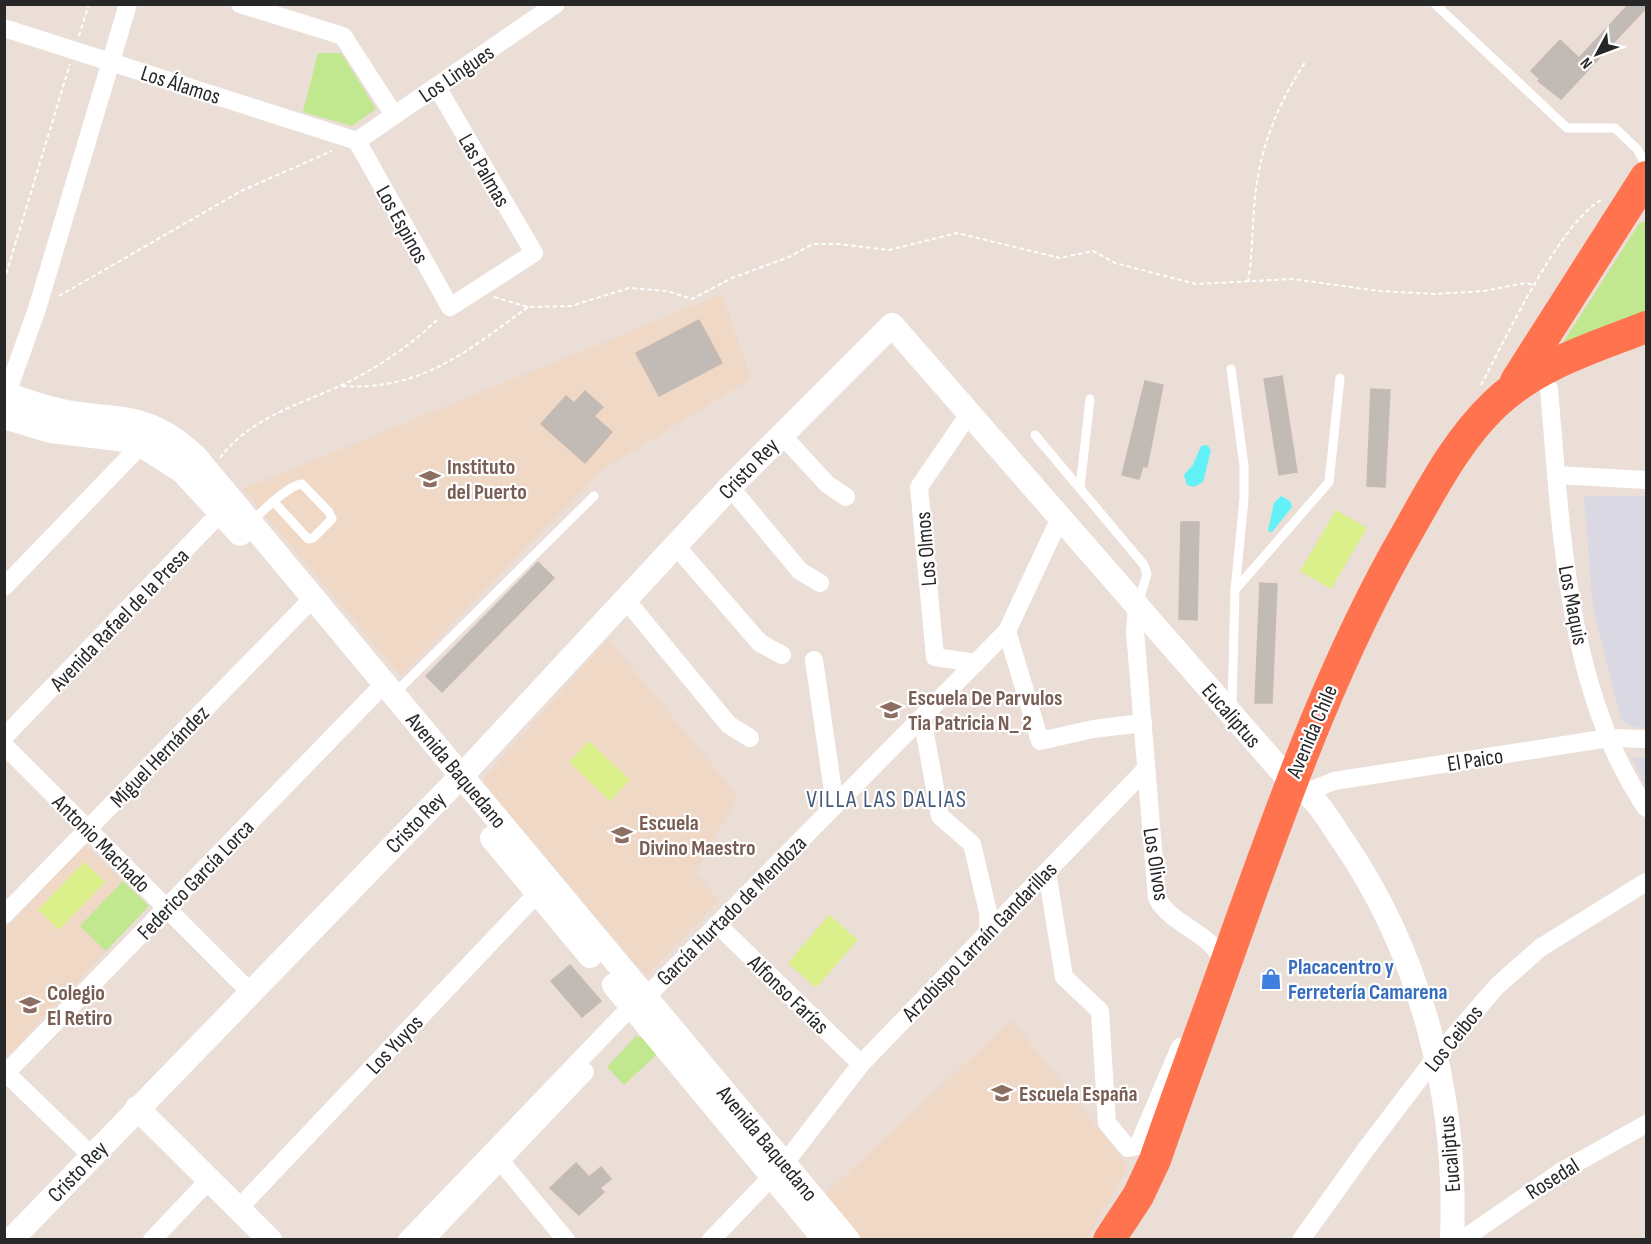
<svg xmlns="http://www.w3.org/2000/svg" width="1651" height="1244" viewBox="0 0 1651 1244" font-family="'Sofia Sans Condensed',sans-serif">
	<rect width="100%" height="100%" fill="#ebded7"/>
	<g fill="#dad9e3">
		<path d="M1584,496H1646V728L1632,727L1621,720L1593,608Z"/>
		<path d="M1632,757L1646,758V787Z"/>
	</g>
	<g fill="#efd8c5">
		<path d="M722,294L751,379L602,470L401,676L243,489Z"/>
		<path d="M608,639L738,796L695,873L719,900L646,976L482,781Z"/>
		<path d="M85,845L123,881L80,926L106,951L5,1058V929Z"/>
		<path d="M1012,1020L1128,1166L1087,1239H861L825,1194Z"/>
	</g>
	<g fill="#c1e78f">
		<path d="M318,53H341L376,109L352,126L303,112Z"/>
		<path d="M1646,221V314L1561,346L1639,224Z"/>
		<path d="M123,881L149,906L106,951L80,926Z"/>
		<path d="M636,1036L643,1038L657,1054L624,1085L607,1067Z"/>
	</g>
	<g fill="#dbef8a">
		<path d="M1336,510L1367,528L1331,589L1300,571Z"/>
		<path d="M589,741L630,780L610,801L569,762Z"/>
		<path d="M84,862L105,882L59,930L38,910Z"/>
		<path d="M829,915L858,940L816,988L788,963Z"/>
	</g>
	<g fill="#62f1f6">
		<path d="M1207,445L1211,450L1203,482L1194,487L1187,485L1184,475L1193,465L1201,446Z"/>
		<path d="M1281,496L1290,501L1292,507L1272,532L1268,531L1274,503Z"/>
	</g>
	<g fill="#c2bab4" stroke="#c6bab2" stroke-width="1.5">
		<path d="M1629,4H1647V7L1561,99L1538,81L1540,79L1531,71L1560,40L1579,58Z"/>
		<path d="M699,320L722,363L659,396L636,353Z"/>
		<path d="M1282,376L1297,472L1279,475L1264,379Z"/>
		<path d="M1145,381L1163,385L1147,467L1143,466L1139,479L1122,475Z"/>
		<path d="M1371,389L1390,390L1385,487L1367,486Z"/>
		<path d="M585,391L603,407L594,416L612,432L585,463L541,424L566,396L574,403Z"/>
		<path d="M1181,522H1199L1197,620L1179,619Z"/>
		<path d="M538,562L554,578L442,692L426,676Z"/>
		<path d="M1260,583L1277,584L1272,703H1255Z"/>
		<path d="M570,965L601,1001L582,1017L551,981Z"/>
		<path d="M576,1163L589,1177L601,1167L611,1179L600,1188L604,1192L579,1215L550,1188Z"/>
	</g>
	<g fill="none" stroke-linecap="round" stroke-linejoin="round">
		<g stroke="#fff" stroke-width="2" stroke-dasharray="4.5 3" stroke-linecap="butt">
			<path d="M79,36L89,4"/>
			<path d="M4,281L70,64"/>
			<path d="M1248,282C1253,251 1252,220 1256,189C1262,142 1280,100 1306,61"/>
			<path d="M59,296L241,191L332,151"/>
			<path d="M494,297L528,307L571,306L629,288L667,291L692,299L732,278L789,257L813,244H838L889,250L957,233L1060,258L1093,251L1115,263L1196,284L1293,279L1379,291L1435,294L1484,291L1525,283L1535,285"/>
			<path d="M1481,385C1503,344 1563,215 1604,199"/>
			<path d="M342,386C422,391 467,351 528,307"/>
			<path d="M220,458C249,419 297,405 340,386C376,369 410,346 438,319"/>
		</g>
		<g stroke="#fff" stroke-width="9">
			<path d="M1435,4L1567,128H1615L1637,149L1646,165"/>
			<path d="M1231,369L1244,466V499L1235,590L1232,707"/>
			<path d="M1035,435L1144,565L1147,574L1138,604"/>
			<path d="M1080,488L1090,399"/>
			<path d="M251,522C262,512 288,485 302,484L329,512L332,519L313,538L308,539L274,502"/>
			<path d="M1235,590L1329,482L1340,378"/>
			<path d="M395,693L594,496"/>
		</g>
		<g stroke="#fff" stroke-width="18">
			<path d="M240,4L343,36L394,115"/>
			<path d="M4,28L357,141"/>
			<path d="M357,141L450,307L534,253L437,87"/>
			<path d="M357,141L556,4"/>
			<path d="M1549,389C1561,527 1566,690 1646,808"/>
			<path d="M7,393L37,309L128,4"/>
			<path d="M969,414L919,487L935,657L976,663"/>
			<path d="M781,434L827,484L846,497"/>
			<path d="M1556,475L1646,480"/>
			<path d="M730,487L800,571L820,583"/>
			<path d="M675,545L760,643L782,655"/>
			<path d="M4,587L141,445"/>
			<path d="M626,600L729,725L750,738"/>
			<path d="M1137,607L1135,631L1157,898C1173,928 1213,931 1224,965"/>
			<path d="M1007,631L1040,741L1093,729L1143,723"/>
			<path d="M814,660L835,805"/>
			<path d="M922,717L940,816L972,844L988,912L989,932"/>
			<path d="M4,737L228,505"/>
			<path d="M4,745L250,992"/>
			<path d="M1307,792L1334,781L1609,738L1646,739"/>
			<path d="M1047,872L1064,977L1100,1011L1107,1123L1128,1148L1138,1146L1180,1047"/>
			<path d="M4,915L314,597"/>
			<path d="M717,924L861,1064"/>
			<path d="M4,1071L92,1156"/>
			<path d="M4,1075L385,683"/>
			<path d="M493,1152L566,1240"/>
			<path d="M239,1208L546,884"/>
			<path d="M152,1240L209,1180"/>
			<path d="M407,1240L622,1016L646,997L1007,631L1060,518"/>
			<path d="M425,1240L585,1072"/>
			<path d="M711,1240L785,1163L861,1064L1145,770"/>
			<path d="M1301,1240L1366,1149L1436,1057L1497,986L1540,948L1646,882"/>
			<path d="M1462,1240L1562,1171L1646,1124"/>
		</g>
		<g stroke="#fff" stroke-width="24">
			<path d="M4,393C25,401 45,408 67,412C125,422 147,412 195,456L848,1240"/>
			<path d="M4,417L51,431L118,439L141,445L183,472L240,534"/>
			<path d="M492,838L590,956"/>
			<path d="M614,985L825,1240"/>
			<path d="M137,1108L270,1240"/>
			<path d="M11,1240L468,769L730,487L892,325L1290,781C1312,791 1328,818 1341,838C1422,955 1458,1098 1452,1240"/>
		</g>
		<g stroke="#ff734f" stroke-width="32">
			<path d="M1516,381L1646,177"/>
			<path d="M1109,1240L1138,1196L1155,1160C1181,1085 1209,1011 1235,937C1285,798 1333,661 1407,533C1432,489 1457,440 1495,404C1537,364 1593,348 1646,327"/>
		</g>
	</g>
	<defs>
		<symbol id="school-bare" viewBox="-9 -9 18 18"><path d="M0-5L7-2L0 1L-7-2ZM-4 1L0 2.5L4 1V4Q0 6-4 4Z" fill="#8d6e63" stroke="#fff" stroke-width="2.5" paint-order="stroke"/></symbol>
		<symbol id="shop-bare" viewBox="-9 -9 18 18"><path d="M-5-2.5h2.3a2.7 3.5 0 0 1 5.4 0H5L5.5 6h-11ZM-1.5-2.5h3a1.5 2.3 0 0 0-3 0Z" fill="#3f7fe0" stroke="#fff" stroke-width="2.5" paint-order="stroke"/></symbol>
	</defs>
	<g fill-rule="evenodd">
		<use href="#school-bare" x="415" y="464" width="30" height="30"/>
		<use href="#school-bare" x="876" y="695" width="30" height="30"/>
		<use href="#school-bare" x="607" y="820" width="30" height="30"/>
		<use href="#shop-bare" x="1256" y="964" width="30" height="30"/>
		<use href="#school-bare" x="15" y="990" width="30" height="30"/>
		<use href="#school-bare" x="987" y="1078" width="30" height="30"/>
	</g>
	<g text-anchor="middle" stroke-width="4.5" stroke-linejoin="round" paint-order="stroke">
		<g font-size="22" fill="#272727" stroke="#fff">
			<text transform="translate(456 73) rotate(-34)" y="8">Los Lingues</text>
			<text transform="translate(181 84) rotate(18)" y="8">Los Álamos</text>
			<text transform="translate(485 170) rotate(60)" y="8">Las Palmas</text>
			<text transform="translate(403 224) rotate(61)" y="8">Los Espinos</text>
			<text transform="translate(748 468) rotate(-46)" y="8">Cristo Rey</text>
			<text transform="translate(925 549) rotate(-95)" y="8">Los Olmos</text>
			<text transform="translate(1574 605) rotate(79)" y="8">Los Maquis</text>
			<text transform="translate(119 619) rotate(-46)" y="8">Avenida Rafael de la Presa</text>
			<text transform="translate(1232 715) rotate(49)" y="8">Eucaliptus</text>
			<text transform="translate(1311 731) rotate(-67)" y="8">Avenida Chile</text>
			<text transform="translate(159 756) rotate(-46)" y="8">Miguel Hernández</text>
			<text transform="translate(1475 759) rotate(-9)" y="8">El Paico</text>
			<text transform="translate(457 770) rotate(50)" y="8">Avenida Baquedano</text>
			<text transform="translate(415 822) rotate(-46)" y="8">Cristo Rey</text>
			<text transform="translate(102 843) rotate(45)" y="8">Antonio Machado</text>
			<text transform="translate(1157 864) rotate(81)" y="8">Los Olivos</text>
			<text transform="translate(195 879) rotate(-46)" y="8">Federico García Lorca</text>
			<text transform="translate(731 910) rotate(-45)" y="8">García Hurtado de Mendoza</text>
			<text transform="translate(979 941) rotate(-46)" y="8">Arzobispo Larraín Gandarillas</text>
			<text transform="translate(789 994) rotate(44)" y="8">Alfonso Farías</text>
			<text transform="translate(1453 1038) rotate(-51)" y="8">Los Ceibos</text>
			<text transform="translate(394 1044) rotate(-47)" y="8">Los Yuyos</text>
			<text transform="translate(768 1143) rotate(50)" y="8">Avenida Baquedano</text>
			<text transform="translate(1449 1154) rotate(-95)" y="8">Eucaliptus</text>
			<text transform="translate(77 1171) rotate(-46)" y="8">Cristo Rey</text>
			<text transform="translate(1552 1178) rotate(-32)" y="8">Rosedal</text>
		</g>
		<g font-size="22" font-weight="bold" fill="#785e54" stroke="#fff" text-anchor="start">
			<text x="447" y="474">Instituto<tspan x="447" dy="25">del Puerto</tspan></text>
			<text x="908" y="705">Escuela De Parvulos<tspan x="908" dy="25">Tia Patricia N_ 2</tspan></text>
			<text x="639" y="830">Escuela<tspan x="639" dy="25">Divino Maestro</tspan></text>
			<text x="47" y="1000">Colegio<tspan x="47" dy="25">El Retiro</tspan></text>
			<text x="1019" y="1101">Escuela España</text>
		</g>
		<g font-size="22" font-weight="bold" fill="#366cbe" stroke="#fff" text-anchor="start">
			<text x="1288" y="974">Placacentro y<tspan x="1288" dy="25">Ferretería Camarena</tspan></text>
		</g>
		<g font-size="24" letter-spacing="1.5" fill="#455b7b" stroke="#fff">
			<text x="887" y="807">VILLA LAS DALIAS</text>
		</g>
	</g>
	<rect width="1651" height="1244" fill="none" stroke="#272727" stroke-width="12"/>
	<g transform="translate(1597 54) rotate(229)" stroke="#ffffff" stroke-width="4.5" paint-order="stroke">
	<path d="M0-4.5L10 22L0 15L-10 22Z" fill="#272727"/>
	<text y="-9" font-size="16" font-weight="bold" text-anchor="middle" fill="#272727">N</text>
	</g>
</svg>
